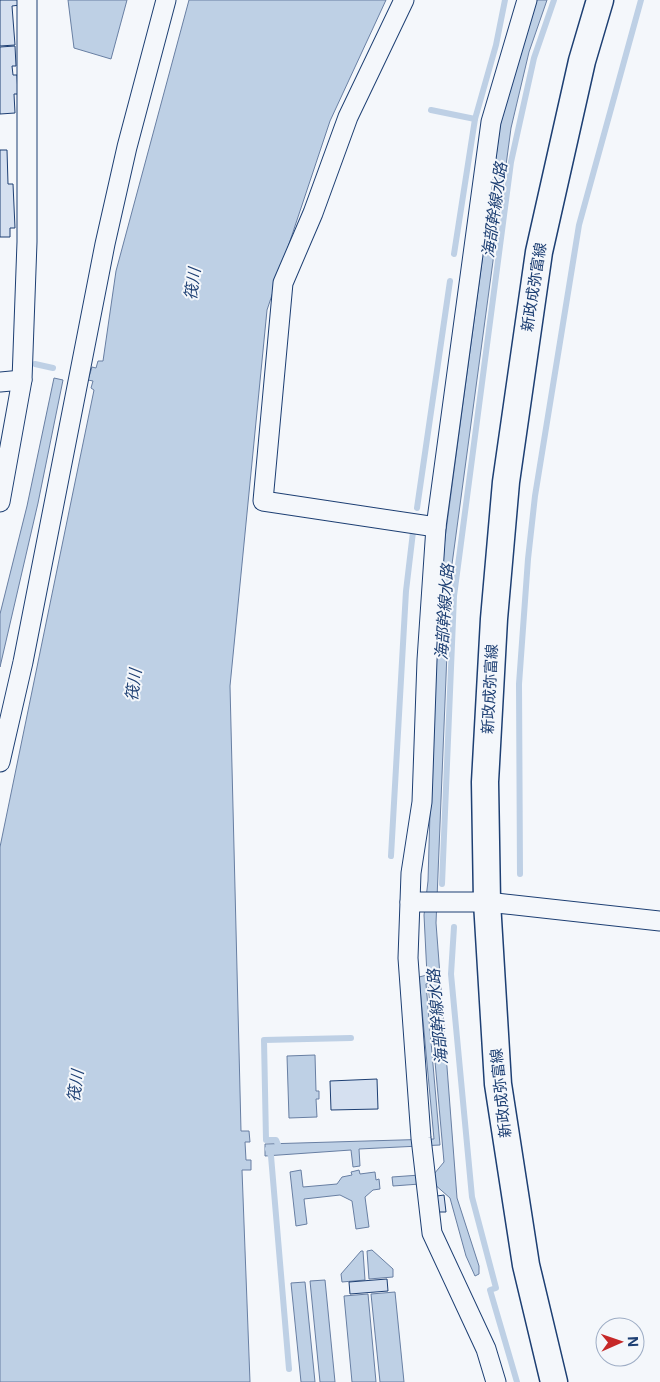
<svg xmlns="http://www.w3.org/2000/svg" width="660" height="1382" viewBox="0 0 660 1382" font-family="Inter,'Noto Sans JP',sans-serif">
	<rect width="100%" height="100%" fill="#f4f7fb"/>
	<g fill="#bed0e5" stroke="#687fa3">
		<path d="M68,0H127L111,59L74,48Z"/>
		<path d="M189,0H386L330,121L267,310L230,686L241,1131H249L250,1142H245L246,1160H251V1170H242L250,1382H0V847L94,390L91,388L93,381L88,380L92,367L96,368L98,361H103L116,271Z"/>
		<path d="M536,0H547L529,52L511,128L450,579L436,923L457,1198L479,1266V1274L475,1276L466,1256L450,1198L433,1183L393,1186L392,1177L434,1174L444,1162L428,983L426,984L440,1145L359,1149L360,1166L353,1167L351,1150L265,1156V1144L434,1139L419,977L427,975L424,915L428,881L436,606L500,126L520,46Z"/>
		<path d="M54,378L63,380L38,503L0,667V614L27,506Z"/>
		<path d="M315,1055L316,1091H319V1099H316L317,1117L289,1118L287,1056Z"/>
		<path d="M301,1170L303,1187L337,1184L342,1177L352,1175L351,1172L359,1170L360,1174L375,1172L376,1180L379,1179L380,1189L373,1190L365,1197L369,1227L356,1229L352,1201L340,1195L304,1199L307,1224L296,1226L290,1172Z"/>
		<path d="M372,1250L393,1269V1277L369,1279L367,1251Z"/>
		<path d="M361,1251H363L365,1280L342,1282L341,1274Z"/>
		<path d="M325,1280L335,1382H320L310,1281Z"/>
		<path d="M305,1282L315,1382H301L291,1283Z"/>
		<path d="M395,1292L404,1382H380L371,1294Z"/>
		<path d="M368,1294L376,1382H352L344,1296Z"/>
	</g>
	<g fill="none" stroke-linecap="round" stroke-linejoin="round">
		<g stroke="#bed0e5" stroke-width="6">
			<path d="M431,110L475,119"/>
			<path d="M454,254L475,119L496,45L505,0"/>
			<path d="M35,364L53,368"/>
			<path d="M417,508L450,281"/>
			<path d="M391,856L406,591L413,532"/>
			<path d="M520,874L519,684L528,559L535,496L579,225L641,0"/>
			<path d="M442,884L454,596L511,162L534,58L554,0"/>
			<path d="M454,927L451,974L472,1197L496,1288L490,1290L517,1382"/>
			<path d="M268,1149L271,1156L289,1369"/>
			<path d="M280,1149L276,1140H266L264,1040L351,1038"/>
		</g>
	</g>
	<g fill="#d5e0f0" stroke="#1d3f73">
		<path d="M0,0H20V5L12,6L15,45L0,46Z"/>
		<path d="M15,46L16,66H12L13,75H17L18,94H14L15,113L0,114V47Z"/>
		<path d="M0,150H7L8,184H13L15,228H10V237H0Z"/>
		<path d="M377,1079L378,1109L331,1110L330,1081Z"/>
		<path d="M444,1195L446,1212H439L437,1196Z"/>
		<path d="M387,1279L388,1291L350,1294L349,1282Z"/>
	</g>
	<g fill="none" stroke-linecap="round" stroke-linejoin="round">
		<defs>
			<g id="street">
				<path d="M404,0L348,117L313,213L283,283L263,501L436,527"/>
				<path d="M0,382L22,380"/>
				<path d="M0,502L22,380L27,242V0"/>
				<path d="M0,762L23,662L105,244L127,147L166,0"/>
				<path d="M410,902H487L660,921"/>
				<path d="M496,1382L486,1349L432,1233L421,1138L408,958L411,873L422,802L427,660L436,527L491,122L527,0"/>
			</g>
			<path id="secondary" d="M554,1382L526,1265L498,1084L487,902L485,782L494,619L506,482L539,252L582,61L600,0"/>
		</defs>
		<use href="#street" stroke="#1d3f73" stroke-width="21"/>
		<use href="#secondary" stroke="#1d3f73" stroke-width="29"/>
		<use href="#street" stroke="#f4f7fb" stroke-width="19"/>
		<use href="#secondary" stroke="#f4f7fb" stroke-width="26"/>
	</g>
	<g text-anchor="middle" stroke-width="4" stroke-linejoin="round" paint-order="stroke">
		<g font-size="15" fill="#1d3f73" stroke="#f4f7fb">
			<text transform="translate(534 287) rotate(-81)" y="5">新政成弥富線</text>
			<text transform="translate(490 689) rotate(-87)" y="5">新政成弥富線</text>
			<text transform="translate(501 1093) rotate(-96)" y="5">新政成弥富線</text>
		</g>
		<g font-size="16" font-style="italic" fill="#1d3f73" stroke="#f4f7fb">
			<text transform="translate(494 210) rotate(-82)" y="6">海部幹線水路</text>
			<text transform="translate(192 284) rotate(-82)" y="6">筏川</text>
			<text transform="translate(444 612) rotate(-86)" y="6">海部幹線水路</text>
			<text transform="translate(133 685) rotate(-82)" y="6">筏川</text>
			<text transform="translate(437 1017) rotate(-95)" y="6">海部幹線水路</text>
			<text transform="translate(75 1086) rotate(-82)" y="6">筏川</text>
		</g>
	</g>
	<g transform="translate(620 1342) rotate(88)"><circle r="24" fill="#f4f7fb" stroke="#9eadc5"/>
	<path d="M0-4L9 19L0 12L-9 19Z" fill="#c62828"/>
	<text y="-8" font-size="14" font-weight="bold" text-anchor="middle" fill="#1d3f73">N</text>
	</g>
</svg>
